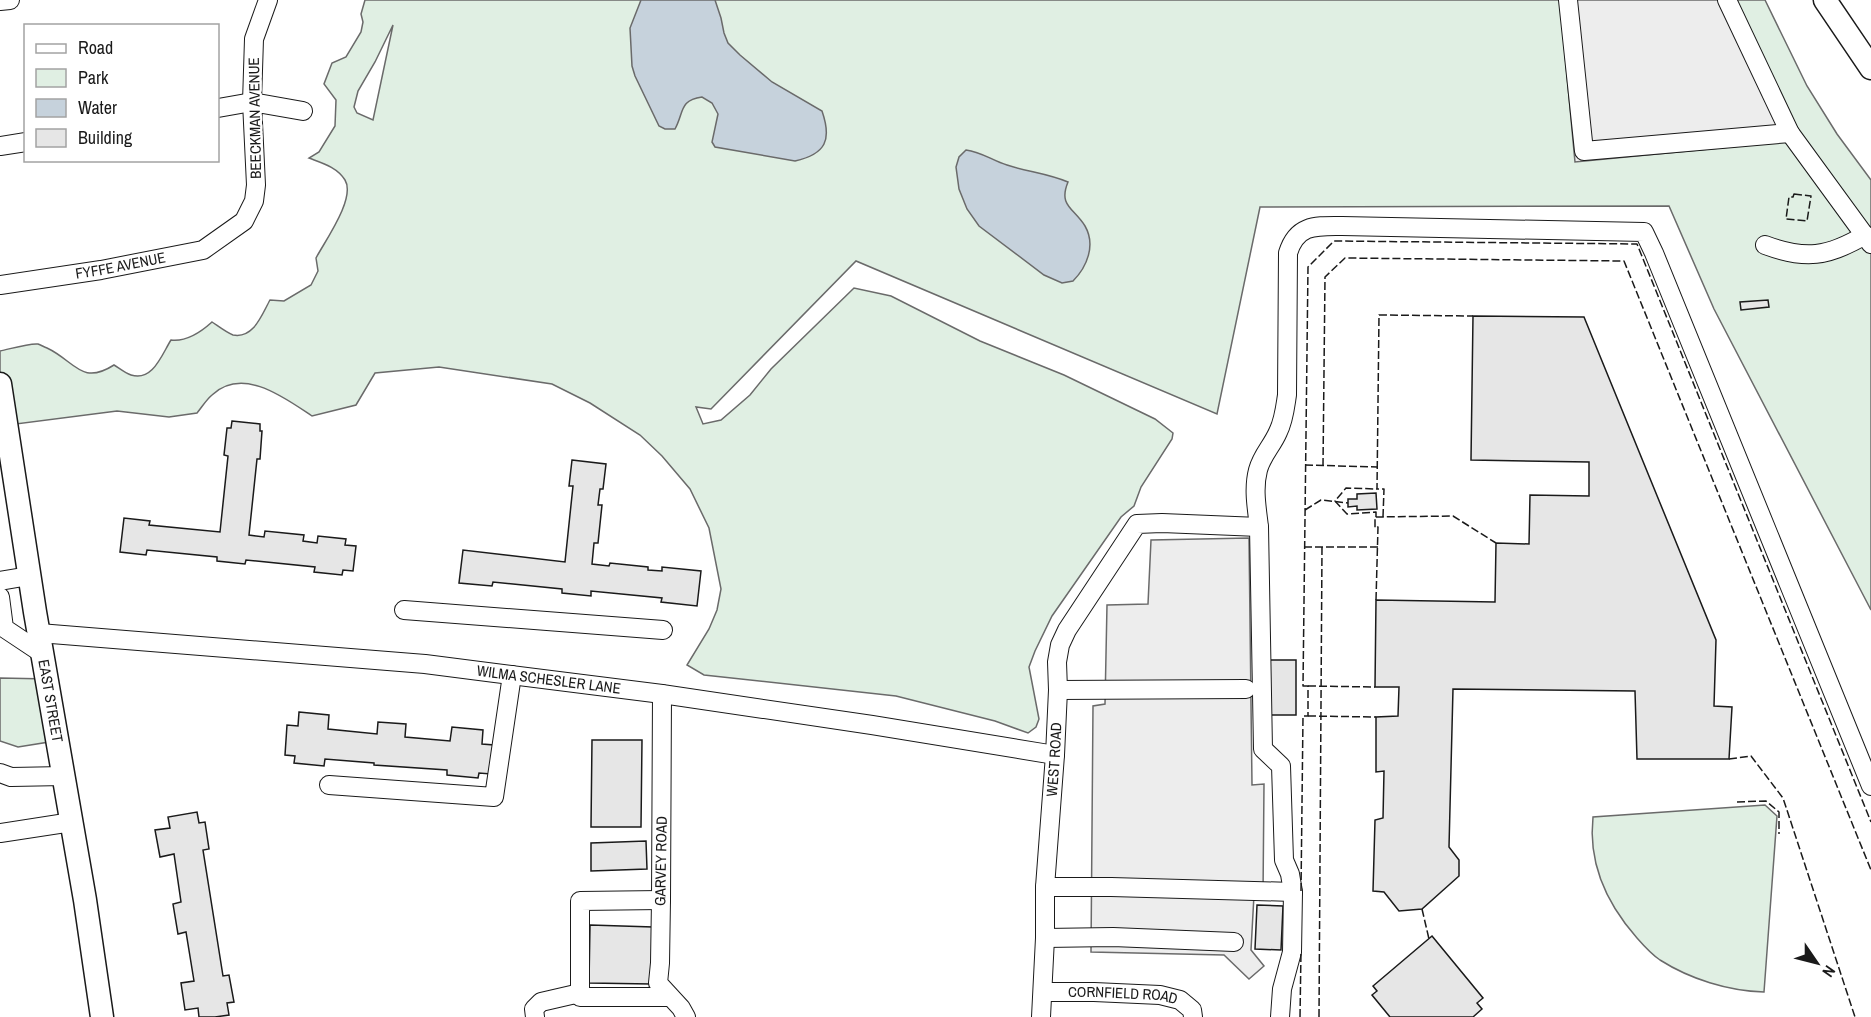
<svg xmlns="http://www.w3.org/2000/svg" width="1871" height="1017" viewBox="0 0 1871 1017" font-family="'Archivo Narrow',sans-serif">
	<rect width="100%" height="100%" fill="#fff"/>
	<g fill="#e0efe3" stroke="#6a6a6a" stroke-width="1.5" fill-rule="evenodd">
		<path d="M365,0H1765L1807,86L1837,134L1871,180V610L1714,309L1669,206L1260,207L1217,414L856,261L711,409L696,407L703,424L721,420L750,395L771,369L854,288L891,296L980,341L1064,375L1155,419L1173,433L1172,439L1141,487L1134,506L1121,517L1052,616L1035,651L1029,667L1039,719L1036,727L1028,733L995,721L896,696L704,675L687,665L709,629L717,610L721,589L709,528L690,489L662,456L640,435L590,403L552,384L439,367L375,373L356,405L312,416C285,398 243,366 212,395C206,400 202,407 197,413L169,417L117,411L16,424L0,374V351C10,349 29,343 38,344C41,345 44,347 47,348C75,361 81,386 114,365C119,368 125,373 131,375C153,382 162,354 171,340C187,342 201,332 212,322C218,326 227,333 233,335C254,339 262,314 270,300L284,301L311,285L318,271L316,258C325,241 356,198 345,180C337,167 322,163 309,158L319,152L335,126L336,100L324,84L332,63L346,57L361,32L363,22L361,14ZM393,25L373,120L357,113L354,107L358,91L375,62Z"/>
		<path d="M0,678L48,679L55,741L18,747L0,741Z"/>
		<path d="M1765,805L1777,816L1764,992C1728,991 1690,979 1660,960C1651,954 1644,946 1637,938C1607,904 1588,863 1593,817Z"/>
	</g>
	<g fill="#ededed" stroke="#6a6a6a" stroke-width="1.5">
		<path d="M1560,0H1735L1788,112L1761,144L1575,162Z"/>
		<path d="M1249,538L1252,785L1264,784L1263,895H1254L1251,950L1264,966L1249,979L1224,955L1091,952L1093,706L1105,704L1107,605L1148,604L1151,540Z"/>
	</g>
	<g fill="#c6d2dc" stroke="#6a6a6a" stroke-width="1.5">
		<path d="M641,0H715L721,18L724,33L728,43L740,55L772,82L822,111C832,140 826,154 795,161L715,147L712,142L718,114L712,103L702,97C679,100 684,113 675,129H665L659,126L635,76L632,66L630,28Z"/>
		<path d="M966,150C982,152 993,161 1007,165C1028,172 1046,173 1068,182C1058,206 1074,208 1085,226C1096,245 1087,267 1073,281L1062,283L1044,275L979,226L967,209L959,189L956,167L959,157Z"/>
	</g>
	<g fill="#e6e6e6" stroke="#1a1a1a" stroke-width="1.5">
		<path d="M1768,300L1769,307L1741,310L1740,302Z"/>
		<path d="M1473,316L1584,317L1716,640L1714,706L1732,707L1729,759H1637L1635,691L1453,689L1449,847L1459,860V876L1422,909L1399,911L1384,892L1373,891L1375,820L1383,818L1384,771L1376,772V717L1398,716L1399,687H1375L1376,600L1495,602L1496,543L1529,544L1530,495L1589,496V462L1471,460Z"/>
		<path d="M232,421L260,424V431H262L260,459H257L249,535L264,537L265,531L304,535L303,541L317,543L318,536L346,539L345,545L356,546L353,571L343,570L342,575L314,572L315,567L246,560L245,564L217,561V557L147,550L146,555L120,552L124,518L150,521L149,525L220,532L228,456L224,455L227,428H231Z"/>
		<path d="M572,460L606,464L603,489H600L598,505H602L598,543H594L592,564L609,566L610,563L648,567V570L662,571V567L701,571L697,606L661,602L662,598L591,591V596L562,593V589L493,582L492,586L459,583L463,550L565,562L573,486H569Z"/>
		<path d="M1376,493L1377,509L1357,510V506L1348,507V499H1357V494Z"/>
		<rect x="1266" y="660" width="30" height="55"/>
		<path d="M299,712L329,715L328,729L377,734L378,722L406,724L405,737L450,741L452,727L483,730L482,744L494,745L491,774L479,773L478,778L447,775V770L374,765V763L325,759L324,766L294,763L295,756L285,755L287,725L298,726Z"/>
		<path d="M592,740H642L641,827H591Z"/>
		<path d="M197,812L199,823L205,822L209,849L203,850L223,976L229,975L234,1002L227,1003L229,1015L215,1017H199L198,1008L185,1010L181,983L194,981L186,932L178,934L173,904L181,902L174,854L160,857L155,830L170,828L168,817Z"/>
		<path d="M646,841L647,869L591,871V843Z"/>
		<path d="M1257,905L1283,906L1281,950L1255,949Z"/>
		<path d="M590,925L653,927L651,984L589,983Z"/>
		<path d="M1432,936L1483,998L1477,1003L1482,1009L1473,1017H1390L1372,995L1377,991L1373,986Z"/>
	</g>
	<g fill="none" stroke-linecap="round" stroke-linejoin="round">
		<defs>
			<g id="minor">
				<path d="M1568,0L1584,151L1790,133"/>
				<path d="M1727,0L1790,133L1871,244"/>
				<path d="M0,1L10,0"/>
				<path d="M218,108L252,102L303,111"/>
				<path d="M0,146L26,142"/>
				<path d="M1765,245C1805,260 1828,257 1865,235"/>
				<path id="s1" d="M0,285L101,270L203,250L244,221L254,201L256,185L252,102L254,39L268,0"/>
				<path d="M0,581L29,576"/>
				<path d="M0,597L4,628L43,654"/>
				<path d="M404,610L663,630"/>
				<path id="s2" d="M39,633L425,664L495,673L662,694L872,725L1055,755"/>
				<path d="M1058,690L1246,689"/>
				<path d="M662,694L661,900L660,963L658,983L681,1008L686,1017"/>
				<path d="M0,773L11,777L64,776"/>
				<path d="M329,785L494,797L512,675"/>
				<path d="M0,833L72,822"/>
				<path d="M1045,887H1111L1293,892"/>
				<path d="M661,900L580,901V997H670"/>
				<path d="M1045,938L1113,937L1234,942"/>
				<path id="s3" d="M1043,992H1094L1160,995L1180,1000L1192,1010L1193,1017"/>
				<path d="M535,1017L534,1009L541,1002L580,993"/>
				<path id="s4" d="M1041,1017L1045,938V887L1055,755L1058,690L1057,662L1060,645L1067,630L1137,524L1162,523L1259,527"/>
				<path d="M1280,1017L1282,989L1292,952L1293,892L1290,874L1284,860L1281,766L1263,749L1259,527C1257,509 1253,489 1258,470C1262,455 1272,446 1278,432C1284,420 1285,408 1287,395L1288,253C1297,224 1316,226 1342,226L1644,232L1654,253L1871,786"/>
			</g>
			<g id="major">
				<path d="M1825,0L1871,68"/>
				<path id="s5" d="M0,384L35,612L85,900L102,1017"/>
			</g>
		</defs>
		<use href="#minor" stroke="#1a1a1a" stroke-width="20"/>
		<use href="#major" stroke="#1a1a1a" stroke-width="25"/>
		<use href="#minor" stroke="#fff" stroke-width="18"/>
		<use href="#major" stroke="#fff" stroke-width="22"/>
		<g stroke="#1a1a1a" stroke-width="1.5" stroke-dasharray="8 3" stroke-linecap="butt">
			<path d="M1794,194L1811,196L1807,221L1786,219L1789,197H1793Z"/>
			<path d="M1305,465L1377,467"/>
			<path d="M1323,466L1325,277L1345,258L1624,261L1871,870"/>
			<path d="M1305,510L1321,500L1348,503"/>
			<path d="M1376,517V512L1347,514L1335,501L1346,488L1377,489"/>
			<path d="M1383,517L1384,489H1377L1379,315L1473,316"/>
			<path d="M1304,547H1378"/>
			<path d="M1376,600L1378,527L1375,528V517L1453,516L1496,543"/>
			<path d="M1308,686L1375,687"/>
			<path d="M1308,716L1376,717"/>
			<path d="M1729,759L1751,756L1783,798L1855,1017"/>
			<path d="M1737,802L1766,801L1779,812V834"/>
			<path d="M1301,891L1303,716H1308V686H1303L1308,267L1334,241L1637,244L1871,822"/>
			<path d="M1422,909L1429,939"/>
			<path d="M1300,1017L1301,951"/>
			<path d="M1319,1017L1322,547"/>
		</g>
	</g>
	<g text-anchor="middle" stroke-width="4.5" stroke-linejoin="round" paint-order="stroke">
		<g font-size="15" fill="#1a1a1a" stroke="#fff">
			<text transform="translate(255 118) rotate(-91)" y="5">BEECKMAN AVENUE</text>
			<text dy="5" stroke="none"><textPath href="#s1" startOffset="122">FYFFE AVENUE</textPath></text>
			<text dy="5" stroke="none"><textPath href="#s2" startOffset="512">WILMA SCHESLER LANE</textPath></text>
			<text dy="5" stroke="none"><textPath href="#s5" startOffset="321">EAST STREET</textPath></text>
			<text dy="5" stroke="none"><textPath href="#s4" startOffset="258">WEST ROAD</textPath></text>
			<text transform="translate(661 861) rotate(-89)" y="5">GARVEY ROAD</text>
			<text dy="5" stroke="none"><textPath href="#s3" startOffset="80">CORNFIELD ROAD</textPath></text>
		</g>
	</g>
	<rect x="24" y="24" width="195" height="138" fill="#ffffff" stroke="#a3a3a3" stroke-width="1.5"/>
	<rect x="36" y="44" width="30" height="9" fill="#ffffff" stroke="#a3a3a3" stroke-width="1.5"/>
	<text x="78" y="54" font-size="18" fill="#1a1a1a">Road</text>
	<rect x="36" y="69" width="30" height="18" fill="#e0efe3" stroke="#a3a3a3" stroke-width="1.5"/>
	<text x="78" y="84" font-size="18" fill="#1a1a1a">Park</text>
	<rect x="36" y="99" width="30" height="18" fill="#c6d2dc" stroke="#a3a3a3" stroke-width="1.5"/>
	<text x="78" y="114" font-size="18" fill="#1a1a1a">Water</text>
	<rect x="36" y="129" width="30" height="18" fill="#e6e6e6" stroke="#a3a3a3" stroke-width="1.5"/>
	<text x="78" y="144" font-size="18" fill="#1a1a1a">Building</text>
	<g transform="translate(1817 963) rotate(125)" stroke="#ffffff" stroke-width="4.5" paint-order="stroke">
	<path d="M0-4.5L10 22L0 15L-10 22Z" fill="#1a1a1a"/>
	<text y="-9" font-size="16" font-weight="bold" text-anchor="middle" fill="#1a1a1a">N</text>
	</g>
</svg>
